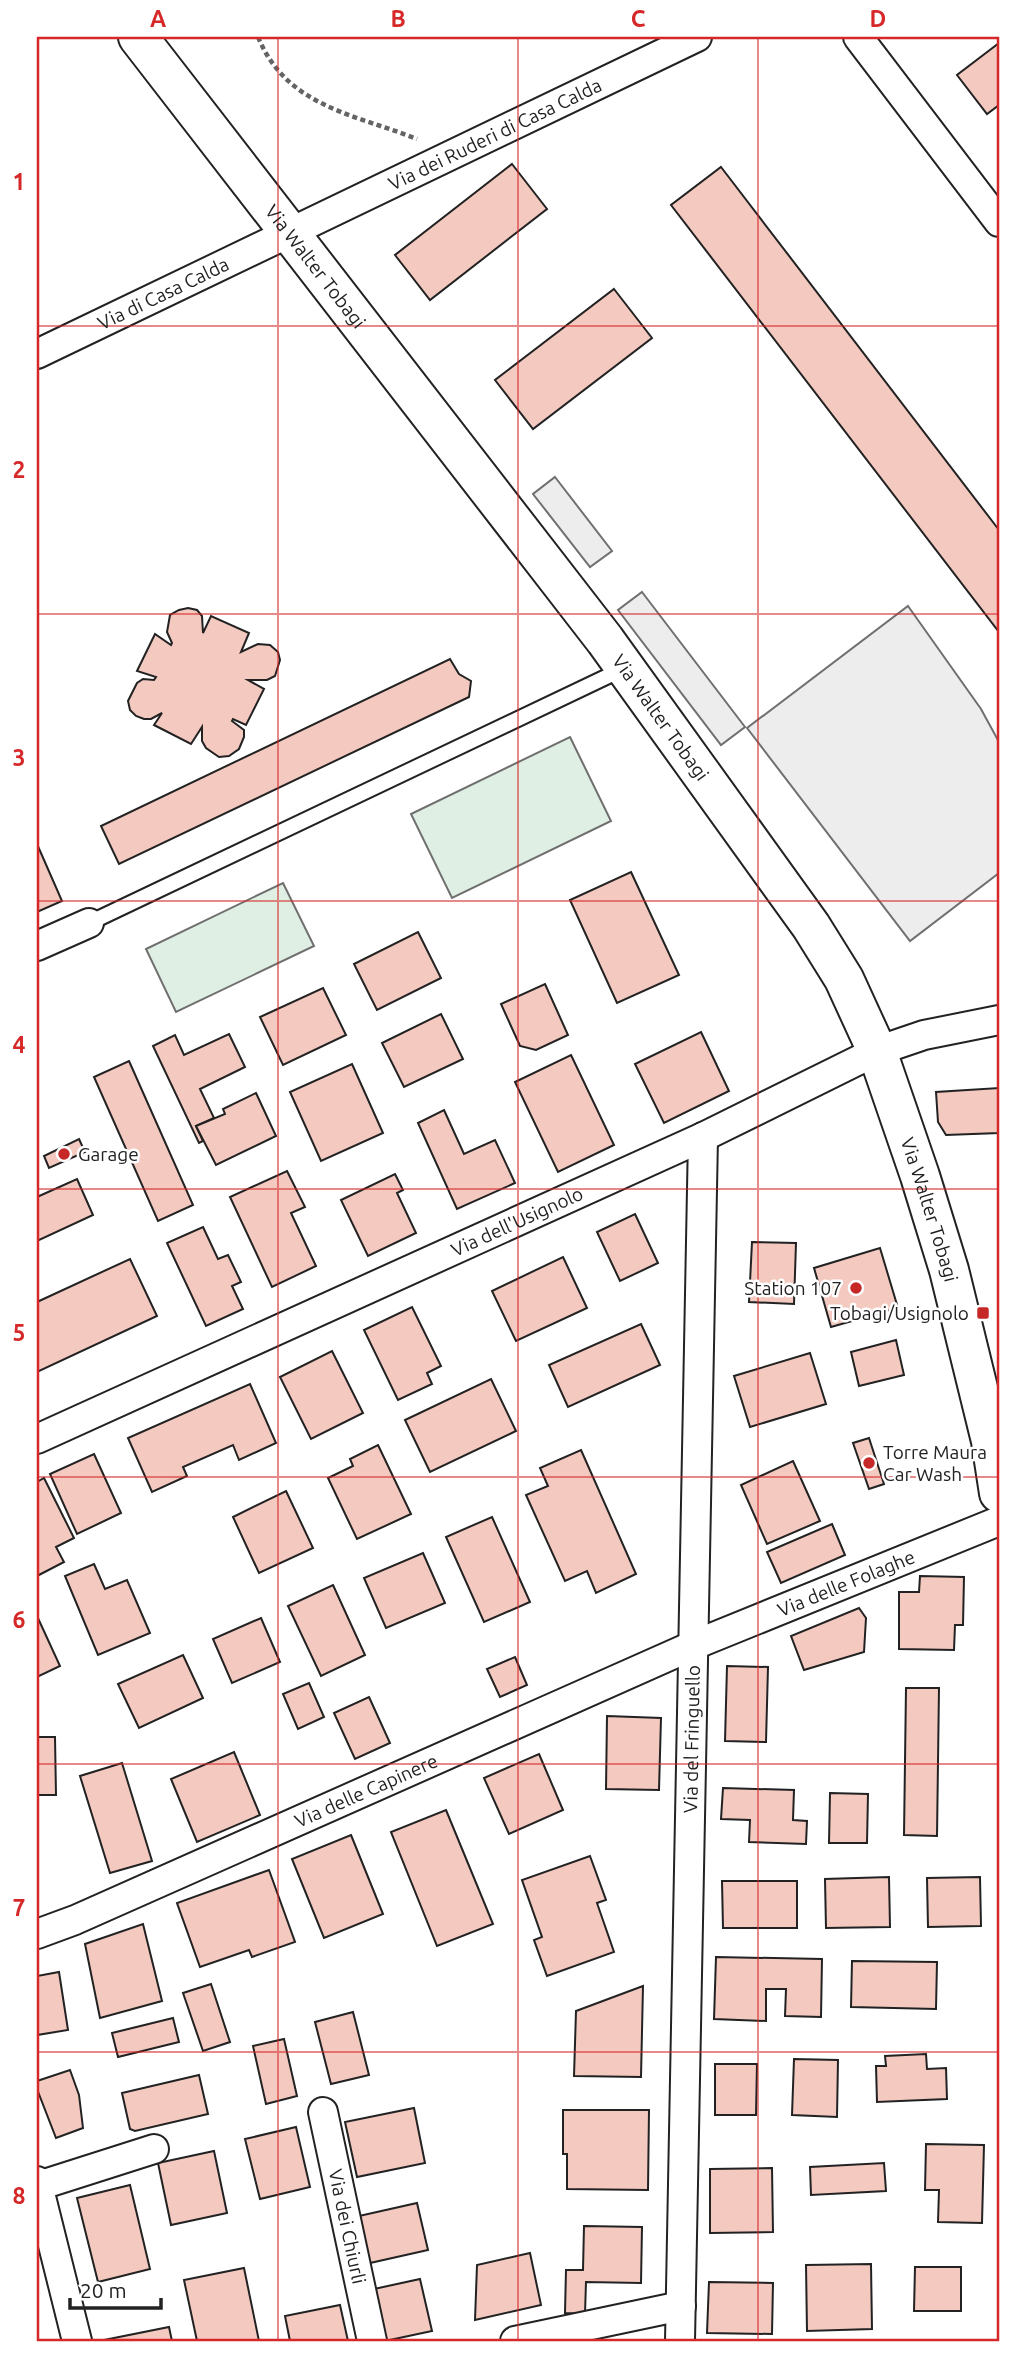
<svg xmlns="http://www.w3.org/2000/svg" width="1036" height="2378" viewBox="0 0 1036 2378" font-family="Ubuntu,sans-serif">
	<rect width="100%" height="100%" fill="#fff"/>
	<g fill="#e0efe3" stroke="#6f6f6f" stroke-width="2">
		<path d="M570,737L611,821L452,898L411,814Z"/>
		<path d="M283,883L314,946L176,1012L146,949Z"/>
	</g>
	<g fill="#ededed" stroke="#6f6f6f" stroke-width="2">
		<path d="M555,477L612,551L590,567L533,494Z"/>
		<path d="M642,592L745,727L721,745L618,610Z"/>
		<path d="M908,606L981,709L999,742V873L910,941L747,728Z"/>
	</g>
	<g fill="#f3c9c0" stroke="#222" stroke-width="2">
		<path d="M999,43V105L987,114L957,75Z"/>
		<path d="M512,164L547,209L430,300L395,255Z"/>
		<path d="M721,167L999,530V632L671,205Z"/>
		<path d="M614,289L652,338L533,429L495,380Z"/>
		<path d="M188,608L197,610L202,616L203,633L211,616L249,633L241,652L258,644L270,645L278,652L280,660L275,676L267,680H248L264,689L246,725L233,719L232,721L244,730V737L239,749L229,756L219,757L206,748L202,741V727L191,744L154,725L162,713L151,719H144L136,716L130,710L128,701L137,683L143,679L154,680L156,677L137,671L155,634L171,645L172,643L167,632L170,615L179,610Z"/>
		<path d="M450,659L459,674L471,681L469,697L119,864L101,826Z"/>
		<path d="M37,844L62,901L37,912Z"/>
		<path d="M631,872L679,975L617,1003L570,900Z"/>
		<path d="M418,932L441,978L377,1010L354,964Z"/>
		<path d="M545,984L568,1035L536,1050L520,1046L501,1004Z"/>
		<path d="M323,988L346,1035L283,1065L260,1017Z"/>
		<path d="M441,1014L463,1059L404,1087L382,1043Z"/>
		<path d="M701,1032L729,1091L664,1123L635,1064Z"/>
		<path d="M229,1034L245,1067L200,1089L214,1118L196,1126L203,1141L199,1143L153,1046L175,1035L184,1055Z"/>
		<path d="M571,1055L614,1145L558,1172L515,1082Z"/>
		<path d="M129,1061L193,1205L158,1221L94,1077Z"/>
		<path d="M352,1064L383,1133L321,1161L290,1092Z"/>
		<path d="M999,1088V1133L946,1135L938,1122L936,1092Z"/>
		<path d="M256,1093L276,1136L216,1165L196,1126L225,1114L223,1109Z"/>
		<path d="M444,1110L464,1154L495,1140L515,1183L457,1209L418,1123Z"/>
		<path d="M79,1139L85,1152L49,1168L44,1156Z"/>
		<path d="M287,1171L305,1207L291,1213L316,1266L272,1287L230,1197Z"/>
		<path d="M395,1174L403,1190L397,1193L416,1233L368,1256L341,1200Z"/>
		<path d="M77,1179L93,1215L37,1241V1197Z"/>
		<path d="M635,1214L658,1263L620,1281L597,1232Z"/>
		<path d="M203,1227L218,1259L228,1255L241,1282L232,1286L243,1309L206,1326L167,1243Z"/>
		<path d="M752,1242L796,1243L794,1304L749,1302Z"/>
		<path d="M880,1248L898,1308L831,1327L814,1268Z"/>
		<path d="M563,1257L587,1308L516,1341L492,1291Z"/>
		<path d="M130,1259L157,1316L37,1372V1302Z"/>
		<path d="M412,1307L441,1366L427,1373L432,1384L398,1400L364,1330Z"/>
		<path d="M641,1324L660,1365L568,1407L549,1365Z"/>
		<path d="M896,1340L904,1375L859,1386L851,1352Z"/>
		<path d="M332,1351L363,1413L311,1439L280,1377Z"/>
		<path d="M810,1353L826,1404L750,1427L734,1376Z"/>
		<path d="M491,1379L516,1431L430,1472L405,1420Z"/>
		<path d="M250,1384L276,1443L239,1460L233,1445L183,1467L187,1476L152,1492L128,1438Z"/>
		<path d="M869,1438L884,1484L869,1489L853,1443Z"/>
		<path d="M378,1445L411,1514L357,1539L328,1478L353,1466L350,1459Z"/>
		<path d="M581,1450L636,1574L596,1593L587,1571L565,1581L526,1495L548,1486L540,1468Z"/>
		<path d="M94,1454L121,1513L77,1534L50,1474Z"/>
		<path d="M793,1461L820,1521L767,1544L741,1485Z"/>
		<path d="M44,1478L74,1538L56,1547L64,1562L37,1576V1482Z"/>
		<path d="M286,1491L313,1548L259,1573L233,1517Z"/>
		<path d="M492,1517L530,1602L484,1622L446,1537Z"/>
		<path d="M832,1524L845,1555L781,1583L767,1552Z"/>
		<path d="M423,1553L445,1603L386,1628L364,1578Z"/>
		<path d="M94,1564L105,1589L127,1580L150,1633L98,1655L65,1576Z"/>
		<path d="M920,1576L964,1577L963,1625H955L954,1650L899,1649V1592H919Z"/>
		<path d="M333,1585L365,1655L321,1676L288,1606Z"/>
		<path d="M859,1608L866,1618L864,1652L804,1670L791,1636Z"/>
		<path d="M37,1616L60,1666L37,1677Z"/>
		<path d="M261,1618L280,1662L232,1683L213,1639Z"/>
		<path d="M183,1655L203,1698L139,1728L118,1684Z"/>
		<path d="M515,1657L527,1685L500,1697L487,1669Z"/>
		<path d="M727,1666L768,1667L766,1742L725,1741Z"/>
		<path d="M309,1683L324,1717L298,1729L283,1694Z"/>
		<path d="M906,1688H939L937,1836L904,1835Z"/>
		<path d="M369,1697L390,1743L355,1759L334,1713Z"/>
		<path d="M607,1716L661,1718L659,1790L606,1789Z"/>
		<path d="M37,1737H55L56,1795H37Z"/>
		<path d="M234,1752L260,1815L197,1842L171,1779Z"/>
		<path d="M539,1754L563,1810L509,1834L484,1778Z"/>
		<path d="M122,1763L152,1861L110,1873L80,1776Z"/>
		<path d="M723,1788L794,1790L793,1820L807,1821L806,1844L749,1842L750,1820L721,1819Z"/>
		<path d="M830,1793L868,1794L867,1843H829Z"/>
		<path d="M446,1810L493,1924L437,1946L391,1832Z"/>
		<path d="M351,1835L383,1914L324,1938L292,1859Z"/>
		<path d="M590,1856L606,1900L597,1903L614,1952L547,1976L534,1940L542,1937L522,1880Z"/>
		<path d="M269,1870L295,1942L252,1957L249,1950L200,1967L177,1903Z"/>
		<path d="M889,1877L890,1927L826,1928L825,1879Z"/>
		<path d="M980,1877L981,1926L928,1927L927,1878Z"/>
		<path d="M722,1881H797V1928H723Z"/>
		<path d="M143,1924L162,2001L100,2018L85,1944Z"/>
		<path d="M716,1957L822,1959L821,2017L785,2016L786,1989H766V2021L714,2019Z"/>
		<path d="M852,1961L937,1962L936,2009L851,2007Z"/>
		<path d="M59,1972L68,2030L37,2035V1976Z"/>
		<path d="M211,1984L230,2042L203,2051L183,1993Z"/>
		<path d="M643,1986L641,2077L574,2076L576,2011Z"/>
		<path d="M353,2012L369,2075L331,2084L315,2022Z"/>
		<path d="M173,2018L179,2042L118,2057L112,2033Z"/>
		<path d="M284,2039L297,2096L266,2104L253,2046Z"/>
		<path d="M926,2054L927,2069L946,2068L947,2099L877,2102L876,2066H886L885,2056Z"/>
		<path d="M794,2059L838,2060L837,2117L792,2115Z"/>
		<path d="M715,2064H757L756,2115H715Z"/>
		<path d="M70,2070L79,2095L83,2128L56,2138L37,2089V2081Z"/>
		<path d="M199,2075L208,2114L135,2131L130,2129L122,2093Z"/>
		<path d="M414,2108L425,2163L357,2177L345,2122Z"/>
		<path d="M563,2110H649L648,2190L567,2189V2154H563Z"/>
		<path d="M296,2127L310,2187L260,2199L245,2139Z"/>
		<path d="M926,2144L984,2145L982,2223L938,2222L939,2190H925Z"/>
		<path d="M214,2151L227,2213L171,2225L158,2163Z"/>
		<path d="M884,2163L886,2191L811,2195L810,2167Z"/>
		<path d="M772,2168L773,2232L710,2233V2169Z"/>
		<path d="M130,2185L150,2269L98,2282L77,2198Z"/>
		<path d="M417,2203L428,2250L370,2263L359,2216Z"/>
		<path d="M584,2226L642,2227L641,2283L586,2282L585,2314L565,2313L566,2270H583Z"/>
		<path d="M530,2253L541,2305L475,2320L477,2265Z"/>
		<path d="M871,2264L872,2329L807,2331L806,2265Z"/>
		<path d="M915,2267H961V2311H914Z"/>
		<path d="M244,2268L259,2341H197L184,2280Z"/>
		<path d="M420,2279L432,2331L385,2341L374,2289Z"/>
		<path d="M709,2282L773,2283L772,2334L707,2333Z"/>
		<path d="M340,2305L348,2341H290L285,2316Z"/>
		<path d="M169,2327L172,2341H99Z"/>
	</g>
	<g fill="none" stroke-linecap="round" stroke-linejoin="round">
		<defs>
			<path id="lane" d="M89,923L625,668"/>
			<g id="street">
				<path d="M858,37L999,222"/>
				<path id="s1" d="M37,354L697,37"/>
				<path d="M37,946L89,923"/>
				<path id="s2" d="M37,1439L703,1137L877,1051L924,1035L999,1020"/>
				<path id="s3" d="M37,1934L75,1920L694,1645L999,1521"/>
				<path id="s4" d="M323,2112L372,2341"/>
				<path d="M37,2181L77,2341"/>
				<path d="M38,2186L154,2149"/>
				<path d="M515,2341L681,2306"/>
				<path id="s5" d="M680,2341L703,1137"/>
			</g>
			<g id="secondary">
				<path id="s6" d="M138,37L605,640L811,926L844,979L877,1051L920,1176L949,1270L991,1441L999,1493"/>
			</g>
		</defs>
		<use href="#lane" stroke="#222" stroke-width="18"/>
		<use href="#street" stroke="#222" stroke-width="32"/>
		<use href="#secondary" stroke="#222" stroke-width="42"/>
		<path stroke="#646464" stroke-width="4.5" stroke-dasharray="5 3.5" stroke-linecap="butt" d="M258,37C287,107 354,114 417,139"/>
		<use href="#lane" stroke="#fff" stroke-width="14"/>
		<use href="#street" stroke="#fff" stroke-width="28"/>
		<use href="#secondary" stroke="#fff" stroke-width="38"/>
	</g>
	<path fill="none" stroke="#d62828" stroke-width="2" stroke-opacity="0.55" d="M278,37V2341M518,37V2341M758,37V2341M37,326H999M37,614H999M37,901H999M37,1189H999M37,1477H999M37,1764H999M37,2052H999"/>
	<g fill="#c62828" stroke="#fff" stroke-width="2.5">
		<circle cx="64" cy="1154" r="7"/>
		<circle cx="856" cy="1288" r="7"/>
		<rect x="976" y="1306" width="14" height="14" rx="3.5"/>
		<circle cx="869" cy="1463" r="7"/>
	</g>
	<g text-anchor="middle" stroke-width="5" stroke-linejoin="round" paint-order="stroke">
		<g font-size="19" fill="#222" stroke="#fff">
			<text dy="7" stroke="none"><textPath href="#s1" startOffset="508">Via dei Ruderi di Casa Calda</textPath></text>
			<text dy="7" stroke="none"><textPath href="#s6" startOffset="290">Via Walter Tobagi</textPath></text>
			<text dy="7" stroke="none"><textPath href="#s1" startOffset="140">Via di Casa Calda</textPath></text>
			<text dy="7" stroke="none"><textPath href="#s6" startOffset="858">Via Walter Tobagi</textPath></text>
			<text dy="7" stroke="none"><textPath href="#s6" startOffset="1424">Via Walter Tobagi</textPath></text>
			<text dy="7" stroke="none"><textPath href="#s2" startOffset="527">Via dell'Usignolo</textPath></text>
			<text dy="7" stroke="none"><textPath href="#s3" startOffset="882">Via delle Folaghe</textPath></text>
			<text dy="7" stroke="none"><textPath href="#s5" startOffset="602">Via del Fringuello</textPath></text>
			<text dy="7" stroke="none"><textPath href="#s3" startOffset="359">Via delle Capinere</textPath></text>
			<text dy="7" stroke="none"><textPath href="#s4" startOffset="117">Via dei Chiurli</textPath></text>
		</g>
		<g font-size="19" fill="#222" stroke="#fff" text-anchor="start">
			<text x="78" y="1161">Garage</text>
			<text x="842" y="1295" text-anchor="end">Station 107</text>
			<text x="969" y="1320" text-anchor="end">Tobagi/Usignolo</text>
			<text x="883" y="1459">Torre Maura<tspan x="883" dy="22">Car Wash</tspan></text>
		</g>
	</g>
	<rect width="1036" height="2378" fill="none" stroke="#ffffff" stroke-width="77"/>
	<path d="M70 2298v10h91v-10" fill="none" stroke="#222222" stroke-width="3.5"/>
	<text x="80" y="2298" font-size="21" fill="#222222" stroke="#ffffff" stroke-width="5" paint-order="stroke">20 m</text>
	<rect x="38" y="38" width="960" height="2302" fill="none" stroke="#d62828" stroke-width="2.5"/>
	<g font-size="23" text-anchor="middle" font-weight="bold" fill="#d62828">
		<text x="158" y="27">A</text>
		<text x="398" y="27">B</text>
		<text x="638" y="27">C</text>
		<text x="878" y="27">D</text>
		<text x="19" y="190">1</text>
		<text x="19" y="478">2</text>
		<text x="19" y="766">3</text>
		<text x="19" y="1053">4</text>
		<text x="19" y="1341">5</text>
		<text x="19" y="1628">6</text>
		<text x="19" y="1916">7</text>
		<text x="19" y="2204">8</text>
	</g>
</svg>
